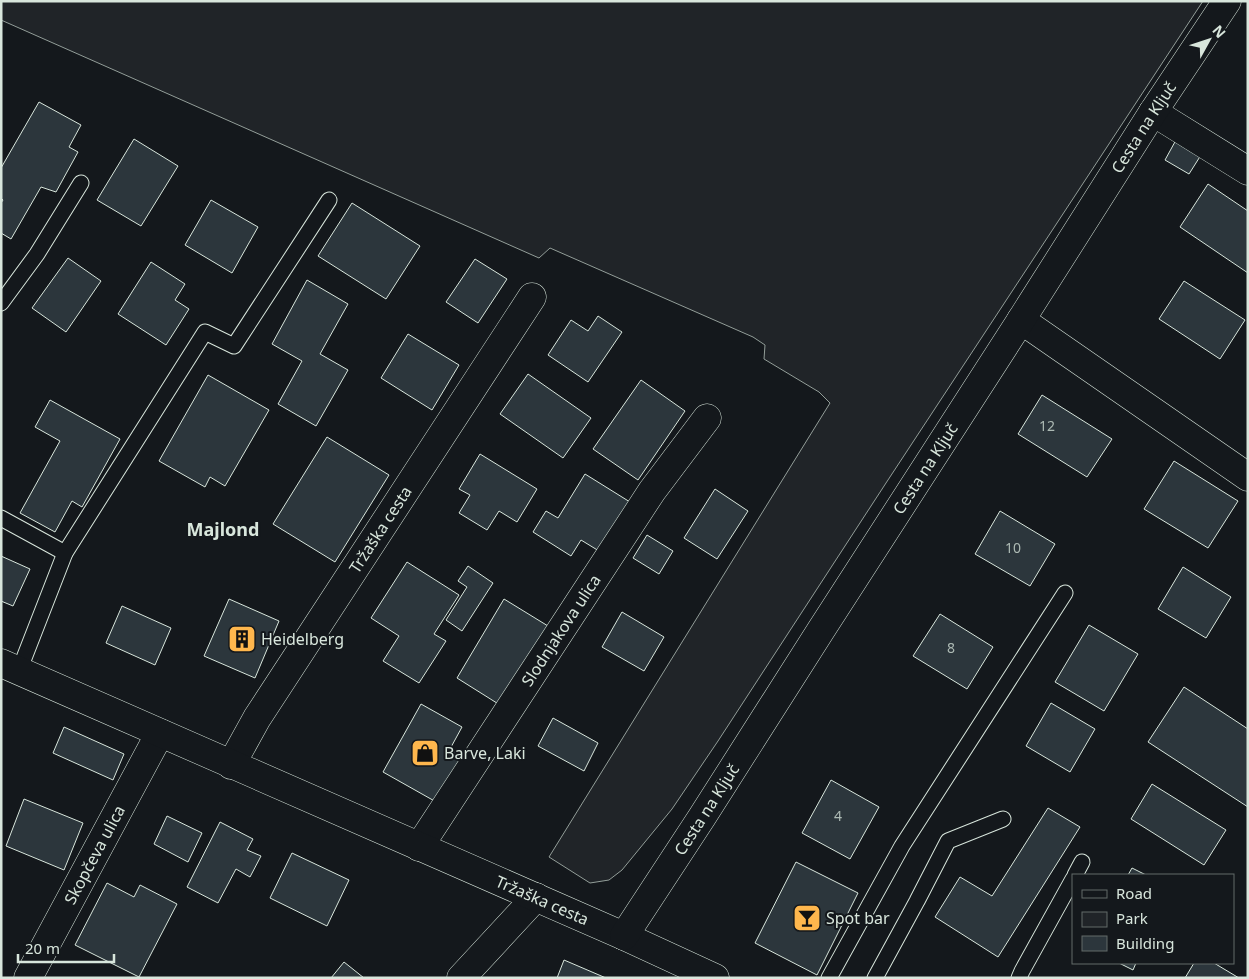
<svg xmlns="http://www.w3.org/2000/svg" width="1249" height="979" viewBox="0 0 1249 979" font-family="'Noto Sans',sans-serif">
	<rect width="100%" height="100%" fill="#14181c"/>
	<path fill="#202428" stroke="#939e99" d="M1,1H1203L886,483L718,741L672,809L622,870L609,880L590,883L549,857L830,403L819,392L764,359L765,345L753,337L550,248L539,258L1,20Z"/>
	<g fill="#2c363c" stroke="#d8e6dc">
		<path d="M39,102L81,125L69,147L78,152L56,192L41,187L11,239L1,233V203L3,200L1,198V168Z"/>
		<path d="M134,139L178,166L141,226L97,200Z"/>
		<path d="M1176,140L1201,155L1189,174L1165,160Z"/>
		<path d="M1208,184L1248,211V273L1180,227Z"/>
		<path d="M211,200L258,227L232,273L185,245Z"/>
		<path d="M352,203L420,246L386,299L318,256Z"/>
		<path d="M68,258L101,281L66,332L32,308Z"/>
		<path d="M475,259L507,279L478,323L446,302Z"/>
		<path d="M151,262L185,284L175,300L189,309L166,345L118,314Z"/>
		<path d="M307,280L348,304L320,354L348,370L316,426L278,404L302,361L272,344Z"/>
		<path d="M1184,281L1245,320L1220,359L1159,319Z"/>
		<path d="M598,316L622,332L588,382L548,355L571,320L588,331Z"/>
		<path d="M408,334L459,365L432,410L381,378Z"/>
		<path d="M528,374L591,418L563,458L500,414Z"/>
		<path d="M208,375L269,410L225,486L210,477L205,487L159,461Z"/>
		<path d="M641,380L685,411L638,480L593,449Z"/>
		<path d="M1042,395L1112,439L1087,477L1018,434Z"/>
		<path d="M50,400L120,439L82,507L72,501L55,532L20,513L60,441L35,427Z"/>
		<path d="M327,437L389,475L335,562L273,524Z"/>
		<path d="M480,454L537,489L517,522L499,511L487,530L459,513L470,495L459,489Z"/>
		<path d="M1174,461L1238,501L1208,548L1144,509Z"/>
		<path d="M585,474L630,502L599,551L581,540L571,556L533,532L546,511L558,518Z"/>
		<path d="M715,489L748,511L717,559L684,538Z"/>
		<path d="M1000,511L1055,544L1030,586L975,554Z"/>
		<path d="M647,535L673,551L659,574L633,558Z"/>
		<path d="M1,556L30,569L13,606L1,601Z"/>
		<path d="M407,562L459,595L434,634L446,641L419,683L383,661L399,636L371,618Z"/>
		<path d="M468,566L493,583L462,631L446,620L467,587L458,581Z"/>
		<path d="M1183,567L1231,597L1206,638L1158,609Z"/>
		<path d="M229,599L279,621L255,678L204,656Z"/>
		<path d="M504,599L548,626L500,705L457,678Z"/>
		<path d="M122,606L171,628L155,665L106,643Z"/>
		<path d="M622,612L664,637L644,671L602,647Z"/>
		<path d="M940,614L993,647L967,689L913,656Z"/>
		<path d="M1089,625L1138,654L1104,711L1055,682Z"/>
		<path d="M1184,687L1248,729V807L1148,742Z"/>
		<path d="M1051,703L1095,729L1070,772L1026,746Z"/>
		<path d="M421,704L462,727L450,749L463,757L438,803L383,772Z"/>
		<path d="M553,718L598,743L584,771L538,746Z"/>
		<path d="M64,727L124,754L113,780L53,753Z"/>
		<path d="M831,780L879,807L850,859L802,833Z"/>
		<path d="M1152,784L1226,830L1204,865L1131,819Z"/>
		<path d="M24,799L83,823L64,870L6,846Z"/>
		<path d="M1048,808L1080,827L998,957L935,917L960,877L992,896Z"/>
		<path d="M167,816L202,833L188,862L154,844Z"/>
		<path d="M220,822L253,839L247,850L261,856L250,877L236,869L218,903L187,887Z"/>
		<path d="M292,853L349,880L327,926L270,898Z"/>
		<path d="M796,862L858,893L817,975L755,943Z"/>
		<path d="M1132,868L1146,875H1128Z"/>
		<path d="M107,883L134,897L140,885L177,904L139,977L75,945Z"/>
		<path d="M564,960L606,978H557Z"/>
		<path d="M344,962L364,978H331Z"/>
		<path d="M1119,963H1136L1133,970Z"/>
		<path d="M1194,963H1214L1239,978H1185Z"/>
	</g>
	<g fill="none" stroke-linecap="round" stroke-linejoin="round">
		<defs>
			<g id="lane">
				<path d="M1,303L37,254L81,183"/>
				<path d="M1,518L65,553"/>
				<path d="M19,671L65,553L205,332L234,346L329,200"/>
				<path d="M1075,875L1082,862"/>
				<path d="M829,978L902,846L1065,593"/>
				<path d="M875,978L917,901L948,841L1003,819"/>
				<path d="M1019,978L1022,971L1073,879"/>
			</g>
			<g id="street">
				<path d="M1153,112L1248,171"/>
				<path d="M1021,320L1248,477"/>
				<path id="s1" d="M231,765L257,718L532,297"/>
				<path id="s2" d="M419,847L652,491L707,418"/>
				<path id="s3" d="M28,978L160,733"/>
				<path d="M461,978L536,897"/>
			</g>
			<g id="secondary">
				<path id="s4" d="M1,663L624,936L715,978"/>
				<path id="s5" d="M624,936L702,817L821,630L1021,320L1153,112L1227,1"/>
			</g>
		</defs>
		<use href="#lane" stroke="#d8e6dc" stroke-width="17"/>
		<use href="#street" stroke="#d8e6dc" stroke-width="29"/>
		<use href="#secondary" stroke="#d8e6dc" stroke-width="29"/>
		<use href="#lane" stroke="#14181c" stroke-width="15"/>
		<use href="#street" stroke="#14181c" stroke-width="28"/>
		<use href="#secondary" stroke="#14181c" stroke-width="28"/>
	</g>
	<defs>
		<symbol id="building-square" viewBox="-11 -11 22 22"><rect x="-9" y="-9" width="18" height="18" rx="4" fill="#ffb74d" stroke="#14181c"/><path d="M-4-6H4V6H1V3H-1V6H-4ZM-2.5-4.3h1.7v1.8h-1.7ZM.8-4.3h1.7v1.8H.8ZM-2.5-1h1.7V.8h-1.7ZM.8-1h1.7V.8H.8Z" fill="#111"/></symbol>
		<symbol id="shop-square" viewBox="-11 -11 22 22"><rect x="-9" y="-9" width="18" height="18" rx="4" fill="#ffb74d" stroke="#14181c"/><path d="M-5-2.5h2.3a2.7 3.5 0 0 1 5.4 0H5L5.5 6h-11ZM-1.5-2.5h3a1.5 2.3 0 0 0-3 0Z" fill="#111"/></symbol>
		<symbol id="bar-square" viewBox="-11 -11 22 22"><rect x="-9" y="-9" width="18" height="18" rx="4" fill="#ffb74d" stroke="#14181c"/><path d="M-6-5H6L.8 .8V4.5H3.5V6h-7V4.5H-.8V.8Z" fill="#111"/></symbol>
	</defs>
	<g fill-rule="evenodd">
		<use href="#building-square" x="226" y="623" width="32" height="32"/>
		<use href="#shop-square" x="409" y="737" width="32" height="32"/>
		<use href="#bar-square" x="791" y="902" width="32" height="32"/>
	</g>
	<g text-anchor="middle" stroke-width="4" stroke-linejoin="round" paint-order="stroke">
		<g font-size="14" fill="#adbab4">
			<text x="1047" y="431">12</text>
			<text x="1013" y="553">10</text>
			<text x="951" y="653">8</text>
			<text x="838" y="821">4</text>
		</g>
		<g font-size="16" fill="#d8e6dc" stroke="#14181c">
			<text dy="6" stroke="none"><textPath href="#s5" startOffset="961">Cesta na Ključ</textPath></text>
			<text dy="6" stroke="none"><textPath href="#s5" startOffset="556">Cesta na Ključ</textPath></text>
			<text dy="6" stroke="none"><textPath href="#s1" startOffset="279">Tržaška cesta</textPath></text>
			<text dy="6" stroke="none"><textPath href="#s2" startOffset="259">Slodnjakova ulica</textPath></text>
			<text dy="6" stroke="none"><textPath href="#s5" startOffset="151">Cesta na Ključ</textPath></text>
			<text dy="6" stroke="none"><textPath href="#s3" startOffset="140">Skopčeva ulica</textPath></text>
			<text dy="6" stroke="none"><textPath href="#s4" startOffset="591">Tržaška cesta</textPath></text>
		</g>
		<g font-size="16" fill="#d8e6dc" stroke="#14181c" text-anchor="start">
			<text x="261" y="645">Heidelberg</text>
			<text x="444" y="759">Barve, Laki</text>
			<text x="826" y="924">Spot bar</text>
		</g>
		<g font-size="18" font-weight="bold" fill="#d8e6dc" stroke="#14181c">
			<text x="223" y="536">Majlond</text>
		</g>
	</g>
	<rect width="1249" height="979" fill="none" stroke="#d8e6dc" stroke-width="5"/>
	<rect x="1072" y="874" width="162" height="90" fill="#14181c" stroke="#626a69"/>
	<rect x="1082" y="890" width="25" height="8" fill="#14181c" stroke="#626a69"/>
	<text x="1116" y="899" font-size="15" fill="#d8e6dc">Road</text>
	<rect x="1082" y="912" width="25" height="15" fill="#202428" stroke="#626a69"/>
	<text x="1116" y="924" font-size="15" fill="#d8e6dc">Park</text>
	<rect x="1082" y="936" width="25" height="15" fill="#2c363c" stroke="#626a69"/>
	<text x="1116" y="949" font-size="15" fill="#d8e6dc">Building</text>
	<g transform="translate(1209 40) rotate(50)" stroke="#14181c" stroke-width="4" paint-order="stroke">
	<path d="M0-4L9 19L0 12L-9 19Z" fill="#d8e6dc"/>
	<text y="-8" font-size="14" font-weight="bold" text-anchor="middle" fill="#d8e6dc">N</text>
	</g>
	<path d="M18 954v8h96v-8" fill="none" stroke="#d8e6dc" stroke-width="2.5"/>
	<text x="25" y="954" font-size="15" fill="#d8e6dc" stroke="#14181c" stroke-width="4" paint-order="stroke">20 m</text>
</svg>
